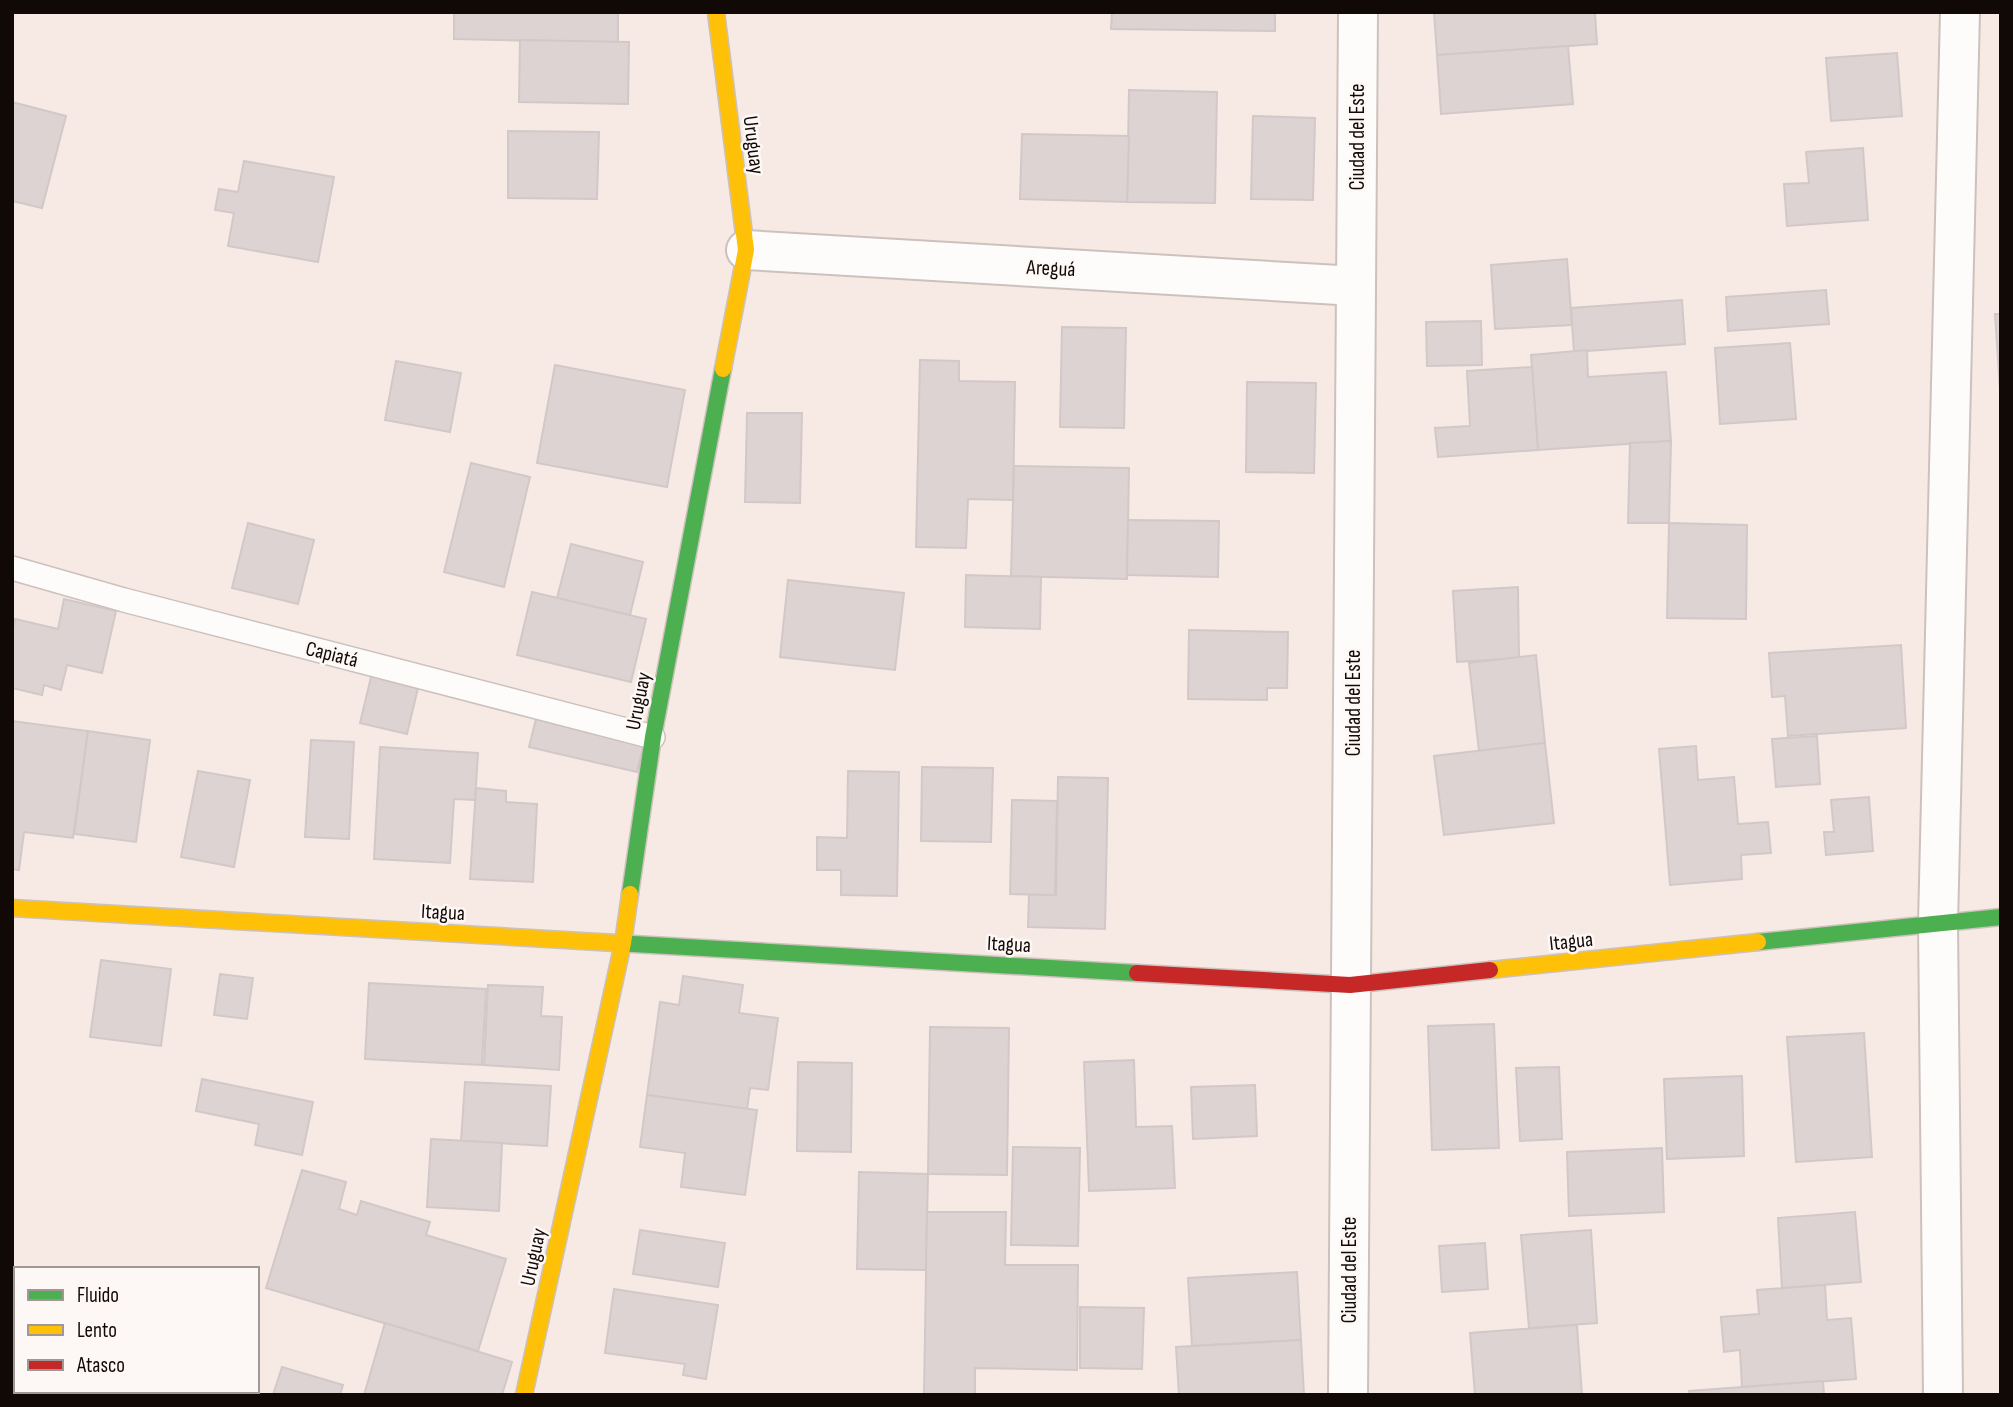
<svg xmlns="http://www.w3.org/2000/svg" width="2013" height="1407" viewBox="0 0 2013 1407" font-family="'Sofia Sans Condensed',sans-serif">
	<rect width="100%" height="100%" fill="#f7eae4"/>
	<g fill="#ded3d3" stroke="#d2c8c8" stroke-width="2">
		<path d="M454,12H618V43L454,39Z"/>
		<path d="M1112,12H1275V31L1111,29Z"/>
		<path d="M1434,12H1595L1597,44L1437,55Z"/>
		<path d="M520,40L629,42L628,104L519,102Z"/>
		<path d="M1568,46L1573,104L1441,114L1437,55Z"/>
		<path d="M1897,53L1902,116L1831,121L1826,58Z"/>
		<path d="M1129,90L1217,92L1215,203L1127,202Z"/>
		<path d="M12,102L66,116L42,208L12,201Z"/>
		<path d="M1253,116L1315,118L1313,200L1251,199Z"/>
		<path d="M508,131L599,132L597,199L508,198Z"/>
		<path d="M1022,134L1129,136L1127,202L1020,199Z"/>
		<path d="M1863,148L1868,220L1787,226L1784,184L1809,183L1806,152Z"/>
		<path d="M244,161L334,177L318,262L228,246L234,213L215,210L219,189L238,192Z"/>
		<path d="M1567,259L1572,325L1495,329L1491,265Z"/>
		<path d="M1826,290L1829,324L1728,331L1726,297Z"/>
		<path d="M1682,300L1685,344L1574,352L1571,308Z"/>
		<path d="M1995,314H2001V390H2000Z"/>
		<path d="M1481,321L1482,365L1427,366L1426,322Z"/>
		<path d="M1062,327L1126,328L1124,428L1060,427Z"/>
		<path d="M1790,343L1796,419L1720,424L1715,348Z"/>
		<path d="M1587,350L1588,377L1666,372L1671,441L1538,450L1531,355Z"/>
		<path d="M920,360L959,361V381L1015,382L1013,500L968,499L966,548L916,547Z"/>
		<path d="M396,361L461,373L450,432L385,420Z"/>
		<path d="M555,365L685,390L667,487L537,463Z"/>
		<path d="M1532,367L1538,450L1438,457L1435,428L1470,426L1467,371Z"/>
		<path d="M1247,382L1316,383L1314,473L1246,472Z"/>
		<path d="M747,413H802L800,503L745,502Z"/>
		<path d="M1671,441L1669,523H1628L1630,443Z"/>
		<path d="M471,463L530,477L504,587L444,572Z"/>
		<path d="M1014,466L1129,468L1127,579L1011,576Z"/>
		<path d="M1128,520L1219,521L1218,577L1127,575Z"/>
		<path d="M248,523L314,540L298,604L232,588Z"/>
		<path d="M1669,523L1747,525L1746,619L1667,618Z"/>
		<path d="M571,544L643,562L630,615L557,598Z"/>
		<path d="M966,575L1041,577L1040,629L965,627Z"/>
		<path d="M788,580L904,593L895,670L780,657Z"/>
		<path d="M1518,587L1519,658L1457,662L1453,591Z"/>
		<path d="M532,592L646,619L631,682L517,655Z"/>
		<path d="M64,599L116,611L102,673L67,665L61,690L44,685L42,695L12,688V633L15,619L58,629Z"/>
		<path d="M1189,630L1288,632L1287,688H1267V700L1188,699Z"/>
		<path d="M1901,645L1906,728L1788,736L1785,696L1772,697L1769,653Z"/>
		<path d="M1536,655L1545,743L1479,751L1469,663Z"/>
		<path d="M376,656L423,667L407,734L360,723Z"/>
		<path d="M540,703L648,728L637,772L529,747Z"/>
		<path d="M12,721L88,731L73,838L24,832L19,870L12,869Z"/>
		<path d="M88,731L150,740L136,842L74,834Z"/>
		<path d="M1817,736L1820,784L1776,787L1772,739Z"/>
		<path d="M311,740L354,742L349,839L305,837Z"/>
		<path d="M1545,743L1554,823L1444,835L1434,756Z"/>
		<path d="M1696,746L1698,780L1734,777L1738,824L1768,822L1771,853L1741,855L1742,879L1670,885L1659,749Z"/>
		<path d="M380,747L478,753L475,800L454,799L450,863L374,859Z"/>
		<path d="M922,767L993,768L991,842L921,841Z"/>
		<path d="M198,771L250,780L234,867L181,857Z"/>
		<path d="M848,771L899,772L897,896L841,895V870H817V837L847,838Z"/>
		<path d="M1058,777L1108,778L1105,929L1028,927L1029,894L1056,895Z"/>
		<path d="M476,788L506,791V802L537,804L533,882L470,879Z"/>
		<path d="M1869,797L1873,851L1826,855L1824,832H1834L1831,800Z"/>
		<path d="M1012,800L1057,801L1055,895L1010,894Z"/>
		<path d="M101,960L171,969L161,1046L90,1037Z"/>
		<path d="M220,974L253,978L247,1019L214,1015Z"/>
		<path d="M683,976L743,985L739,1013L778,1018L768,1090L750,1088L747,1109L647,1095L660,1002L679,1005Z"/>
		<path d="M369,983L486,989L482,1065L365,1059Z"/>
		<path d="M488,985L543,987L541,1016L562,1017L559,1070L484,1065Z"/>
		<path d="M1494,1024L1499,1148L1432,1150L1428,1026Z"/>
		<path d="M930,1027L1009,1028L1007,1175L928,1174Z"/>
		<path d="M1864,1033L1872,1157L1796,1162L1787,1037Z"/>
		<path d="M1134,1060L1136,1127L1172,1126L1175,1188L1089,1191L1084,1062Z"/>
		<path d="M798,1062L852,1063L851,1152L797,1151Z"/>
		<path d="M1559,1067L1562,1139L1520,1141L1516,1068Z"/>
		<path d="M1742,1076L1744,1156L1667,1159L1664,1079Z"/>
		<path d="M202,1079L313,1102L302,1155L255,1145L259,1124L196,1111Z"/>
		<path d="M465,1082L551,1086L547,1146L461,1141Z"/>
		<path d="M1255,1085L1257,1136L1193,1139L1191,1087Z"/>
		<path d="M647,1095L757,1110L745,1195L681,1187L685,1153L640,1147Z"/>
		<path d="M431,1139L502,1143L499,1211L427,1207Z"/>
		<path d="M1013,1147L1080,1148L1078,1246L1011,1245Z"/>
		<path d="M1662,1148L1664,1212L1569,1216L1567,1152Z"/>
		<path d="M302,1170L346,1182L339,1209L357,1215L361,1201L430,1222L426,1235L506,1259L478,1351L266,1288Z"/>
		<path d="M859,1172L928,1174L926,1270L857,1269Z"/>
		<path d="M927,1212H1006L1005,1265H1078L1077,1370L975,1368V1395H924Z"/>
		<path d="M1855,1212L1861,1282L1782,1288L1778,1218Z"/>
		<path d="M640,1230L725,1243L718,1287L633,1274Z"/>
		<path d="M1591,1230L1597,1323L1529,1328L1521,1235Z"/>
		<path d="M1485,1243L1488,1289L1442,1292L1439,1246Z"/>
		<path d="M1297,1272L1301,1340L1192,1346L1188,1278Z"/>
		<path d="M1825,1285L1827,1320L1851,1318L1856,1379L1742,1387L1740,1350L1724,1352L1721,1317L1759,1314L1757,1290Z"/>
		<path d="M614,1289L718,1305L706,1379L683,1375L685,1364L605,1353Z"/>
		<path d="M1080,1307L1144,1308L1142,1369L1080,1368Z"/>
		<path d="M385,1323L512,1362L502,1395H364Z"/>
		<path d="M1577,1325L1582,1395H1475L1470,1333Z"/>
		<path d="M1301,1340L1304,1395H1179L1176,1347Z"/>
		<path d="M282,1367L343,1385L340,1395H273Z"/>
		<path d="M1823,1381L1824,1395H1690L1689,1391Z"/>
	</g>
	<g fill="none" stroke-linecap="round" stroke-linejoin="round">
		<defs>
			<path id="lane" d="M12,568L124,600L653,737"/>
			<g id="street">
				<path d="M746,250L1356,286"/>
				<path d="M1348,1395L1358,12"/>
				<path d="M1943,1395L1938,924L1960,12"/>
			</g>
			<g id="fast">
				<path d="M630,894L653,737L723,369"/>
				<path d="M1758,942L2001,917"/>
				<path d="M616,943L1137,973"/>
			</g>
			<g id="slow">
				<path d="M716,12L746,250L723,369"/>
				<path d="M12,908L616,943"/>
				<path d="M1490,970L1758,942"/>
				<path d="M524,1395L623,943L630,894"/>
			</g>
			<path id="jam" d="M1137,973L1350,985L1490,970"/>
		</defs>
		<use href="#lane" stroke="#ccc1bc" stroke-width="26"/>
		<use href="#street" stroke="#ccc1bc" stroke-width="42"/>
		<use href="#fast" stroke="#ccc1bc" stroke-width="19"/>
		<use href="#slow" stroke="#ccc1bc" stroke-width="19"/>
		<use href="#jam" stroke="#ccc1bc" stroke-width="19"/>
		<use href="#lane" stroke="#fefcfb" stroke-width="23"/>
		<use href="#street" stroke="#fefcfb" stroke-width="38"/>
		<use href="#fast" stroke="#4caf50" stroke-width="16"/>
		<use href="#slow" stroke="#ffc107" stroke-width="16"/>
		<use href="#jam" stroke="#c62828" stroke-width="16"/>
	</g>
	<g text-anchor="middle" stroke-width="5" stroke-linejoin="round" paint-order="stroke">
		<g font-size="21" fill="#110906" stroke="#fdf8f6">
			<text transform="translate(1357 137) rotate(-90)" y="7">Ciudad del Este</text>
			<text transform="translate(754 145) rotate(83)" y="7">Uruguay</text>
			<text transform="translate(1051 268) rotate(3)" y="7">Areguá</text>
			<text transform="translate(332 654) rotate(14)" y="7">Capiatá</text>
			<text transform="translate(638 701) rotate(-79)" y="7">Uruguay</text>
			<text transform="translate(1353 703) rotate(-90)" y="7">Ciudad del Este</text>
			<text transform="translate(443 912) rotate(3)" y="7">Itagua</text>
			<text transform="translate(1571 941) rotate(-6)" y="7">Itagua</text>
			<text transform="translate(1009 944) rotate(3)" y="7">Itagua</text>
			<text transform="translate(533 1257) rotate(-78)" y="7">Uruguay</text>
			<text transform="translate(1349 1270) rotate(-90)" y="7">Ciudad del Este</text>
		</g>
	</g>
	<rect width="2013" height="1407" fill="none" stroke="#110906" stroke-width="28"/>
	<rect x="14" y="1267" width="245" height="126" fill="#fdf8f6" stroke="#9f9896" stroke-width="2"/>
	<rect x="28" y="1290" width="35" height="10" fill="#4caf50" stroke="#9f9896" stroke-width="2"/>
	<text x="77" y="1302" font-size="21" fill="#110906">Fluido</text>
	<rect x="28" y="1325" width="35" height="10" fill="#ffc107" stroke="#9f9896" stroke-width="2"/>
	<text x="77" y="1337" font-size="21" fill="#110906">Lento</text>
	<rect x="28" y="1360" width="35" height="10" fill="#c62828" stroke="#9f9896" stroke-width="2"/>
	<text x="77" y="1372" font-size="21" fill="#110906">Atasco</text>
</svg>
